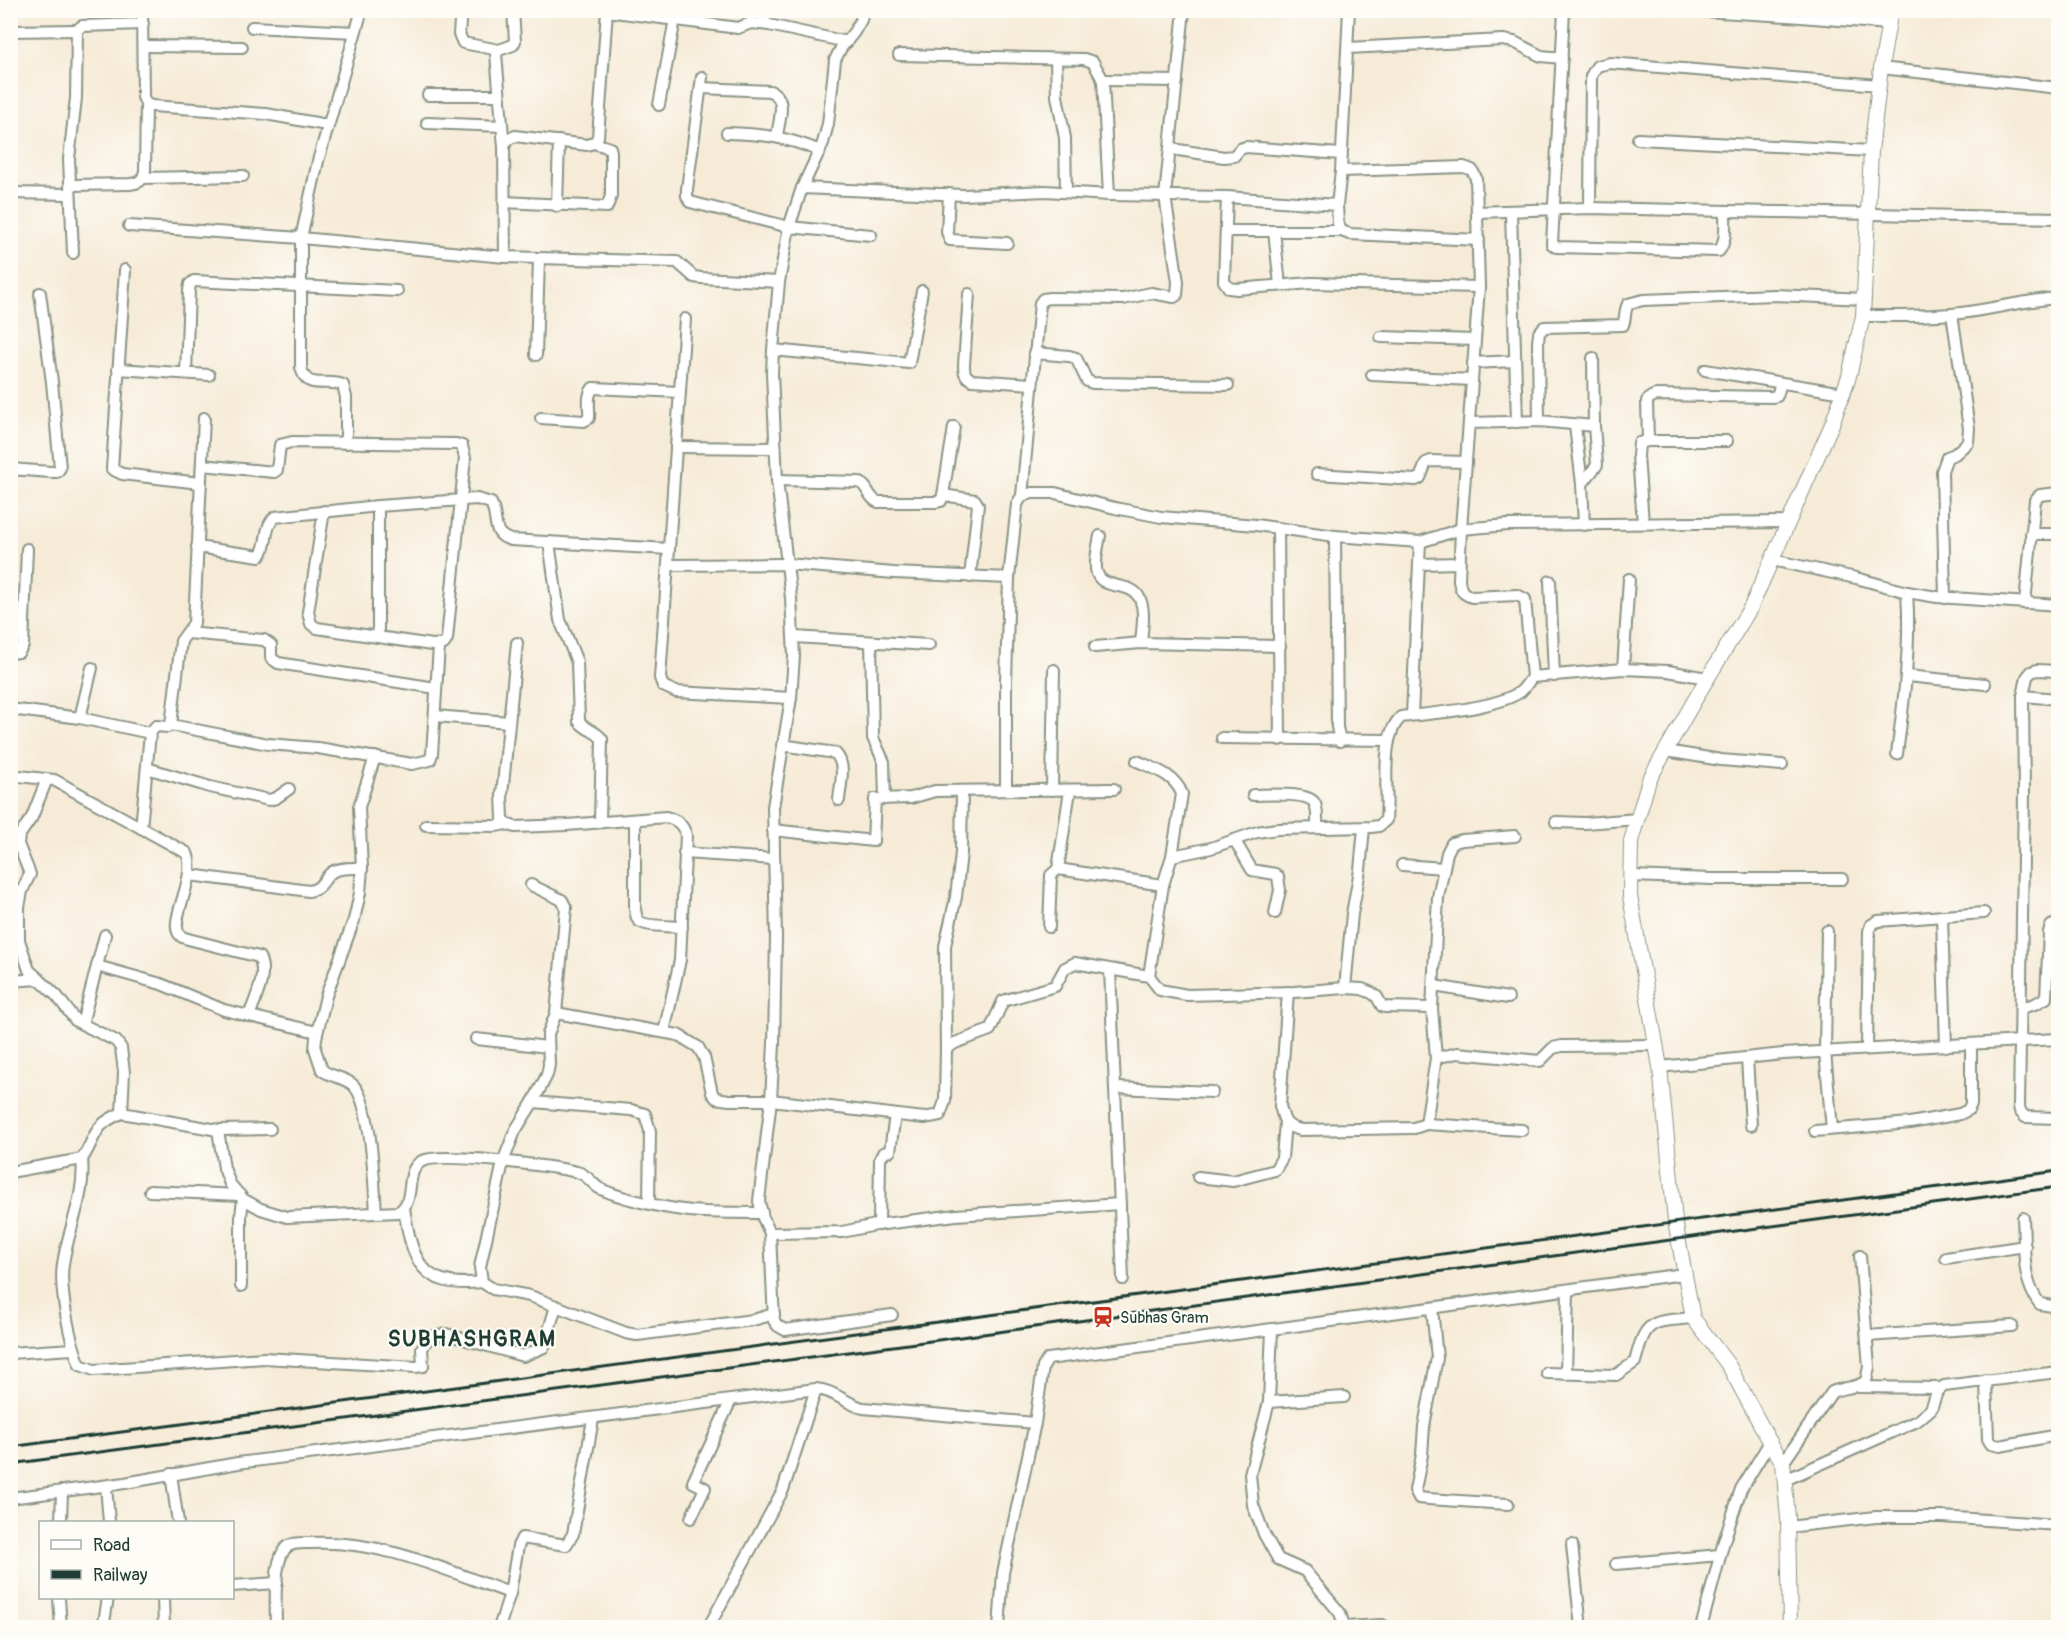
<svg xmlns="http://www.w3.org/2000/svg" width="2069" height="1638" viewBox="0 0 2069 1638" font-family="Pangolin,sans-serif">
	<rect width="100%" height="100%" fill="#fdfcf7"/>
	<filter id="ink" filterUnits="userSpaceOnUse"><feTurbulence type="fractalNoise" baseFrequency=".0167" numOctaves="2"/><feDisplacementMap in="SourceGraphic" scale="12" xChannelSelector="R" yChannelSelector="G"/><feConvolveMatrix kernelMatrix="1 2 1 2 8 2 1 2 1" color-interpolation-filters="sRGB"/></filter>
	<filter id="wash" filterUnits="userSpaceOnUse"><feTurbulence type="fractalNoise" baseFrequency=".008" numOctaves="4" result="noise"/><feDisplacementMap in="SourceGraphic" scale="24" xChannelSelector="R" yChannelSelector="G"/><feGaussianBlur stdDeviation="1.35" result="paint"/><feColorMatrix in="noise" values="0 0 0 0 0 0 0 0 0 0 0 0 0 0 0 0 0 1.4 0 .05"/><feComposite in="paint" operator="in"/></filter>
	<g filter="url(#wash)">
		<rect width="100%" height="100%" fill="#f6ebd7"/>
	</g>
	<g filter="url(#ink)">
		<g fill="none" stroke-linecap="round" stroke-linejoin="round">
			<defs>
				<g id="minor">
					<path d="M142,10L143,97L146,104L152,106L266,114L327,125"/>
					<path d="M461,10L459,34L463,43L499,50"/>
					<path d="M763,10L765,22L769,25L847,42"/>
					<path d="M863,10L861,20L854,32L841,48L835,60L828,124L823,143L802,188L789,227L779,282L773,350L772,373L777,480L791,598L794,656L791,698L773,807L776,937L774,1044L771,1100L759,1201L763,1218L770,1233L774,1321L778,1326L785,1330L892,1315"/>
					<path d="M1564,10L1552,244L1556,247L1719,251C1727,241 1725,224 1725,211"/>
					<path d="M1686,10L1788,16L1889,24"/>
					<path d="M607,11L738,28L751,23L769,25"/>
					<path d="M252,27L355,32"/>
					<path d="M10,31L77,30"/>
					<path d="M143,46L242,47"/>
					<path d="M1348,48L1503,40L1514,42L1541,56L1562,58"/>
					<path d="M899,55L1084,59L1093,62L1103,80L1109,195"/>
					<path d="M1056,59L1057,96L1065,138L1066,192"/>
					<path d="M1881,68L2058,88"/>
					<path d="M702,77L687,189V196L690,202L789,227L871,235"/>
					<path d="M1103,80L1177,81"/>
					<path d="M701,88L770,91C788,98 779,120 777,136"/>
					<path d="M428,95H499"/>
					<path d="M659,105L675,19"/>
					<path d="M427,123L502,126"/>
					<path d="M727,133C763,134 787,137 820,151"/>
					<path d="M1638,139L1871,151"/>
					<path d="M504,147L496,54L499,50L513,45L515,41L513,10"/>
					<path d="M1172,149L1224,157L1234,156L1240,149L1246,147L1341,154"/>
					<path d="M143,178L243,176"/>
					<path d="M70,185L130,184C140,183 143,180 145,171L146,104"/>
					<path d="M802,188L964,195L1045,191L1109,195L1227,197L1337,205L1341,171L1349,10"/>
					<path d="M10,193L70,194"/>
					<path d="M949,194L947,232L950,240L1007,243"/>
					<path d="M1227,197L1224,281L1229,288L1237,289L1311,283L1479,287"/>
					<path d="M504,202L607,207L611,196V152L610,148L594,143"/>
					<path d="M1337,205L1338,223L1341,231L1350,234L1479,240"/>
					<path d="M557,206L559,141"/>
					<path d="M1590,208L1591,76L1597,66L1610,63L1879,85"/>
					<path d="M1511,211L1517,422"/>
					<path d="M1477,212L1590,208L2058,218"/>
					<path d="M129,226L301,238L505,257L677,262L694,277L701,278L779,282"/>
					<path d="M1226,231H1341"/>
					<path d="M1274,231L1280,285"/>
					<path d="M73,253L69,159L76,98L77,30L82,26L143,24"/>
					<path d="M505,257L504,147L507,140L515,136L587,145L594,143L598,137L607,10"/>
					<path d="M125,270L112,469L122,474L200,483"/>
					<path d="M969,294L964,365C964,373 965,376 972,380L1032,384"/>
					<path d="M1863,316C1896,316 1929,317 1961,313C1994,309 2026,300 2058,298"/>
					<path d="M685,319L660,678L663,686L676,692L791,698"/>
					<path d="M1381,337L1475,340"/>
					<path d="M773,350L909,363L922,291"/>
					<path d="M1034,353L1069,356L1076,358L1087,381L1093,383L1228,385"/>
					<path d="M536,355L539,259"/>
					<path d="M1473,363L1515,361"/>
					<path d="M118,369L209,375"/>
					<path d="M1705,370L1843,393"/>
					<path d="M186,373L189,291L190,284L194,281L397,291"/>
					<path d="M1372,375L1472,380"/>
					<path d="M541,418L584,421L589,418C590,408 586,396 593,388L680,392"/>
					<path d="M1539,421L1538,341L1539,333L1544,327L1623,325C1626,318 1624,311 1628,304L1643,300L1775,295L1865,299"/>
					<path d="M1469,423L1539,421L1594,426"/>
					<path d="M1575,426L1582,484L1584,525"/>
					<path d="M1648,441L1647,401L1651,397L1656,395L1772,397L1777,396L1781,383"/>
					<path d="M346,443V397L343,385C326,378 306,392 301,367V238L318,161L362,10"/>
					<path d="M676,447L775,448"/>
					<path d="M202,465L274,472L277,470L280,445L292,442L456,444L462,446L465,458L447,639L444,644L432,645L317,628L311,624L308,612L324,511"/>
					<path d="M10,469L51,472H57L60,468L52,382L40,293"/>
					<path d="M1317,474L1416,480L1420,478L1426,463L1431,461L1466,462"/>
					<path d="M777,480L859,482C869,487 868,498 878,502H937L941,501L943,495L954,427"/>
					<path d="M1582,484L1597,465L1594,426L1593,358"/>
					<path d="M943,495L975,500L978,505L970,577"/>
					<path d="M1022,496L1040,303L1043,299L1050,298L1123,299L1151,293L1174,297L1177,295L1178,282L1165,196L1184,10"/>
					<path d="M378,506V637"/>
					<path d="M1643,523L1638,456L1639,443L1648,441H1727"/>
					<path d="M1278,528L1280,740"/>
					<path d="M2031,534H2058"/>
					<path d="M1100,536C1098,546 1095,558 1096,569C1099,592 1129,580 1139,597C1146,610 1142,629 1141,643"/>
					<path d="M1335,536L1337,727L1340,741"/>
					<path d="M549,542L560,620L577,662L579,721C585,730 595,730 602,739L600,822"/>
					<path d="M197,547L260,556C269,544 263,528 275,517L378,506L477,499L491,503C499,519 490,534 511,540L669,549"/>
					<path d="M1772,560L1856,578L1907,592L1937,597L2058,605"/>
					<path d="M1420,564L1459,563"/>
					<path d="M668,565L786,564L894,573L1009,578L1017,504L1022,496L1032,493H1055L1115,508L1161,517L1256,525L1335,536L1420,542L1461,529L1508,525L1789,522"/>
					<path d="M1550,581L1554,676"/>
					<path d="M1945,598L1942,471L1947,457L1955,454L1968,442L1969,428L1952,314"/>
					<path d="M2025,603L2035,500L2040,495L2058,493"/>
					<path d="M188,633L264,640L271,645V658L278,663L436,688"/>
					<path d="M794,637L929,645"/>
					<path d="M871,642L873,738L884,762L885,799"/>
					<path d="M517,643L502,795L503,818L506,824L515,827L567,825L666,817C677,820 682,823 686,835L680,960L664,1032"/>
					<path d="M1095,647L1141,643L1280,646"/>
					<path d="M10,653L19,652L23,645L27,549"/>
					<path d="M1623,669L1629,579"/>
					<path d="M2058,671L2037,670L2031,672L2027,677L2023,696L2024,794L2019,1106L2020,1111L2025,1117L2058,1118"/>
					<path d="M1907,676L1985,684"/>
					<path d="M1532,677L1623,669L1668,671L1707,678"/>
					<path d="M2023,696L2058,699"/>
					<path d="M10,709L80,718L150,733"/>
					<path d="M1412,715L1420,542"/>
					<path d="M435,716L509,722"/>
					<path d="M80,718L92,668"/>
					<path d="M171,725L268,744L318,748L412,764L430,760L432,754L439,646"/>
					<path d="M1222,738L1388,740"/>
					<path d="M782,745L835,753C847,764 840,786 839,800"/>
					<path d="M1666,751L1721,760L1782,765"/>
					<path d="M1897,754C1904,700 1911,646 1907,592"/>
					<path d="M375,757L359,807L362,868L360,893L354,920L326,996L316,1038L315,1049L322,1070C331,1077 343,1077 352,1084C372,1100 374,1186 376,1213"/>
					<path d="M1137,761C1155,769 1175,775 1182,794L1172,856L1163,885L1149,976"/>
					<path d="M147,768L210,787L269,800L276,798L289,789"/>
					<path d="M10,775L54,780L187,853C198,878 167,922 180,935C182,938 186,938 188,939L259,957C268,975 255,999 249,1016"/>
					<path d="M47,779L32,817L19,836L18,844L30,874L22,891L19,907V940L29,970L57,996L76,1021L116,1041L121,1048L124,1072L122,1113"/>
					<path d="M1006,789V681L1009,578"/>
					<path d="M1052,790L1054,670"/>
					<path d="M1253,795C1266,795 1309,791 1315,804C1318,811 1317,821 1317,828"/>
					<path d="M635,820V910C636,913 636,917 638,920C643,927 673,926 682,927"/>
					<path d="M1556,822L1585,823L1638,819"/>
					<path d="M426,825L496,826L506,824"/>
					<path d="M141,828L150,733L156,726L168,727L171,725L181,641L194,623L204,418"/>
					<path d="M773,830L873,841L875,799L911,798L935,791L1114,789"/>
					<path d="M1235,841L1252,870L1275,874L1278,877L1280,890L1275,913"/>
					<path d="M684,853L774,859"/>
					<path d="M1172,856L1211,848L1257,832L1277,829L1371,827L1379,826L1386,820C1389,791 1379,737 1401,717C1433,713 1494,709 1520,692C1525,688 1528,682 1532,677L1525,599L1517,595L1472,597C1462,594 1460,589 1459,580L1461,529L1479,287L1476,178L1472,170L1464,167L1341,171"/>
					<path d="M1402,865L1444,868"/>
					<path d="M1058,869L1070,790"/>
					<path d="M190,875L309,891C324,888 322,879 332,872C340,867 354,868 362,868"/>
					<path d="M1631,876L1712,879H1842"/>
					<path d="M531,885L562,900L566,908L556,1013L548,1034L549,1065L547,1075L533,1102L515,1131L503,1162L480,1267L482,1282L493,1289L530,1296L626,1333L637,1335L753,1320L774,1314"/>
					<path d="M1942,916L1946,1046"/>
					<path d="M1049,927L1051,875L1058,869L1163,885"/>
					<path d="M1827,931L1825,1052L1832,1129"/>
					<path d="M97,966L161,984L224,1010L317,1032"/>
					<path d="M1110,970L1123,1279"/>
					<path d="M10,981L39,979"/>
					<path d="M1434,986L1508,998"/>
					<path d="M1345,988L1352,914L1360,870L1364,828"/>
					<path d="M1288,992L1280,1106C1284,1120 1284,1127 1301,1130L1414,1128L1426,1124L1436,1058L1457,1053L1540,1061L1553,1048L1562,1046L1656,1045"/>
					<path d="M2021,1008L2035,1004L2046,998L2049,932L2051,926L2058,923"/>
					<path d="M556,1013L678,1035L698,1047L704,1057L712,1093L716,1098L729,1100H771L924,1118L940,1115L945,1101L946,1049L955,1043L990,1030L1003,1001L1055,986L1065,968L1075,963L1149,976L1160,990L1187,995L1294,992L1345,988L1362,989L1372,993L1377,997L1382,1006L1385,1007L1432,1008"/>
					<path d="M82,1024L105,935"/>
					<path d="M476,1039L548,1047"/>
					<path d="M946,1049L945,946L956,897L961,853L962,792"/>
					<path d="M1867,1049L1869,931L1871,925L1878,921L1984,913"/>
					<path d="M1436,1058L1432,1008L1438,897L1447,853L1452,843L1462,840L1515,836"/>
					<path d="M1747,1058L1751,1125"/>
					<path d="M1660,1067L1783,1054L2058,1039"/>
					<path d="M1116,1088L1212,1092"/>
					<path d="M533,1102L631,1110L645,1114L650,1131L649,1202"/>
					<path d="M1426,1124L1522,1130"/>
					<path d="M218,1130L224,1168L230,1184L243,1199L261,1209L287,1217L398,1212C417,1202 403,1171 422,1161C442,1152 552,1166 577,1172C587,1174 591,1183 599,1188C615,1197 664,1208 683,1210C709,1214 736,1212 762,1213"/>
					<path d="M1815,1131L1910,1123L1960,1114L1968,1110L1971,1104V1044"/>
					<path d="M82,1159C86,1196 68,1228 63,1264C59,1290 70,1341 80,1365L94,1370L264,1358L416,1367L423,1366L422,1348L430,1337L446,1334L523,1356L544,1347L556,1306"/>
					<path d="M10,1172L82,1159C98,1135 91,1126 122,1113L218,1130L270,1129"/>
					<path d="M1198,1177L1233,1181L1275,1170L1282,1158L1285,1122"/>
					<path d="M150,1191L240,1195"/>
					<path d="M404,1208C412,1261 421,1289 482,1282"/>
					<path d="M2023,1218C2025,1247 2021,1281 2040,1304L2058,1307"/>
					<path d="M879,1225L880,1159L883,1153L890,1151L895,1115"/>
					<path d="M770,1233L842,1232L876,1225L956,1215L1120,1204"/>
					<path d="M1946,1258L2025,1246"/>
					<path d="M241,1286V1216L243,1199"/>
					<path d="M1432,1308L1437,1358L1424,1426L1422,1455L1415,1490L1419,1498L1428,1499L1508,1504"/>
					<path d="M1272,1329L1269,1402L1250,1474L1253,1505L1264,1534L1278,1559L1305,1571L1340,1613L1345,1628"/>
					<path d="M1867,1336L2012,1326"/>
					<path d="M10,1353L73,1349"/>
					<path d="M1547,1373L1616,1375L1635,1362C1646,1319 1650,1322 1693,1318"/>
					<path d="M1566,1374L1568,1290"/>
					<path d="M1986,1380L1988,1439L1991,1444L2000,1446L2058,1435"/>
					<path d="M1858,1387L1938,1388"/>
					<path d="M816,1389C834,1390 846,1404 863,1408L1035,1423"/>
					<path d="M1269,1402L1344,1397"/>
					<path d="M1783,1463L1832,1392C1844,1387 1855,1389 1866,1381L1869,1367L1860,1256"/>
					<path d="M171,1474L178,1522"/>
					<path d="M1785,1480L1917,1421L1931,1409L1937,1392L1944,1386L2058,1372"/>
					<path d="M106,1486L109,1522"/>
					<path d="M10,1498L125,1483L238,1463L816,1389L783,1490L708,1628"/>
					<path d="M691,1518L705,1488L693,1482L731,1400"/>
					<path d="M61,1522L62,1491"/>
					<path d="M1788,1527L1876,1517H1942L2058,1525"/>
					<path d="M1572,1545L1581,1628"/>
					<path d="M1616,1564L1720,1555"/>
					<path d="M232,1586L277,1583"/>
					<path d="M59,1598L61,1628"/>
					<path d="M163,1598L164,1628"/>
					<path d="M1345,1627L1382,1625L1388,1628"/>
					<path d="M103,1628L108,1598"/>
					<path d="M276,1628C276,1607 273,1567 284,1550C289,1542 301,1543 310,1543C380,1539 445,1570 510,1593"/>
					<path d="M499,1628L510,1593L518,1546L522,1538L566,1545L573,1534L593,1419"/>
					<path d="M999,1628L1003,1573L1035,1423L1043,1367L1048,1359L1684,1274"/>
					<path d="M1701,1628L1724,1541L1741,1489L1770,1442"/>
				</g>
				<path id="secondary" d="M1790,1628L1788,1518L1783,1463L1770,1442L1729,1366L1693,1318L1675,1221L1660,1067L1630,896L1631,841L1649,780L1701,689L1751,607L1832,424L1849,376L1863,316L1871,151L1881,68L1891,10"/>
			</defs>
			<use href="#minor" stroke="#8a9486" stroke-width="14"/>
			<use href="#secondary" stroke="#8a9486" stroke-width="16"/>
			<use href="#minor" stroke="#fff" stroke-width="10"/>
			<use href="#secondary" stroke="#fff" stroke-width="14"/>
			<g stroke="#1f3d34" stroke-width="3">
				<path d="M10,1447L2058,1171"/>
				<path d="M10,1464L998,1332L2058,1187"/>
			</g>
		</g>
	</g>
	<defs>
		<symbol id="station-bare" viewBox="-9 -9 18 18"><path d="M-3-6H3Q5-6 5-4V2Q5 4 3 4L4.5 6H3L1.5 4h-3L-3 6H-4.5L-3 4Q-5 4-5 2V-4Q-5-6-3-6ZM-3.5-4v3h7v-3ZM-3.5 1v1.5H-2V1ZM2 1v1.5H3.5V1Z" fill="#c8321e" stroke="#fdfcf7" stroke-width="2.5" paint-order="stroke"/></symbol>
	</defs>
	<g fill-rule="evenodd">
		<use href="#station-bare" x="1088" y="1302" width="30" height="30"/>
	</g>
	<g text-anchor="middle" stroke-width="4.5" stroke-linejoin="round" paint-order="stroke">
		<g font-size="16" fill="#1f3d34" stroke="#fdfcf7" text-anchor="start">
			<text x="1120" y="1323">Subhas Gram</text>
		</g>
		<g font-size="22" font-weight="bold" letter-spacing="1.5" fill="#1f3d34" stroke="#fdfcf7">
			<text x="472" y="1346">SUBHASHGRAM</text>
		</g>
	</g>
	<rect width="2069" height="1638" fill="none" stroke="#fdfcf7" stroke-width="36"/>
	<rect x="39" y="1521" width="195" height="78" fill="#fdfcf7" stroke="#a4b0a9" stroke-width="1.5"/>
	<rect x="51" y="1540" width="30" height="9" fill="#ffffff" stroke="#a4b0a9" stroke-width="1.5"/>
	<text x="93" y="1551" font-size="18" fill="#1f3d34">Road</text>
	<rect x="51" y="1570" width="30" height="9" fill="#1f3d34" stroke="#a4b0a9" stroke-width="1.5"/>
	<text x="93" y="1581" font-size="18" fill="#1f3d34">Railway</text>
</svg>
